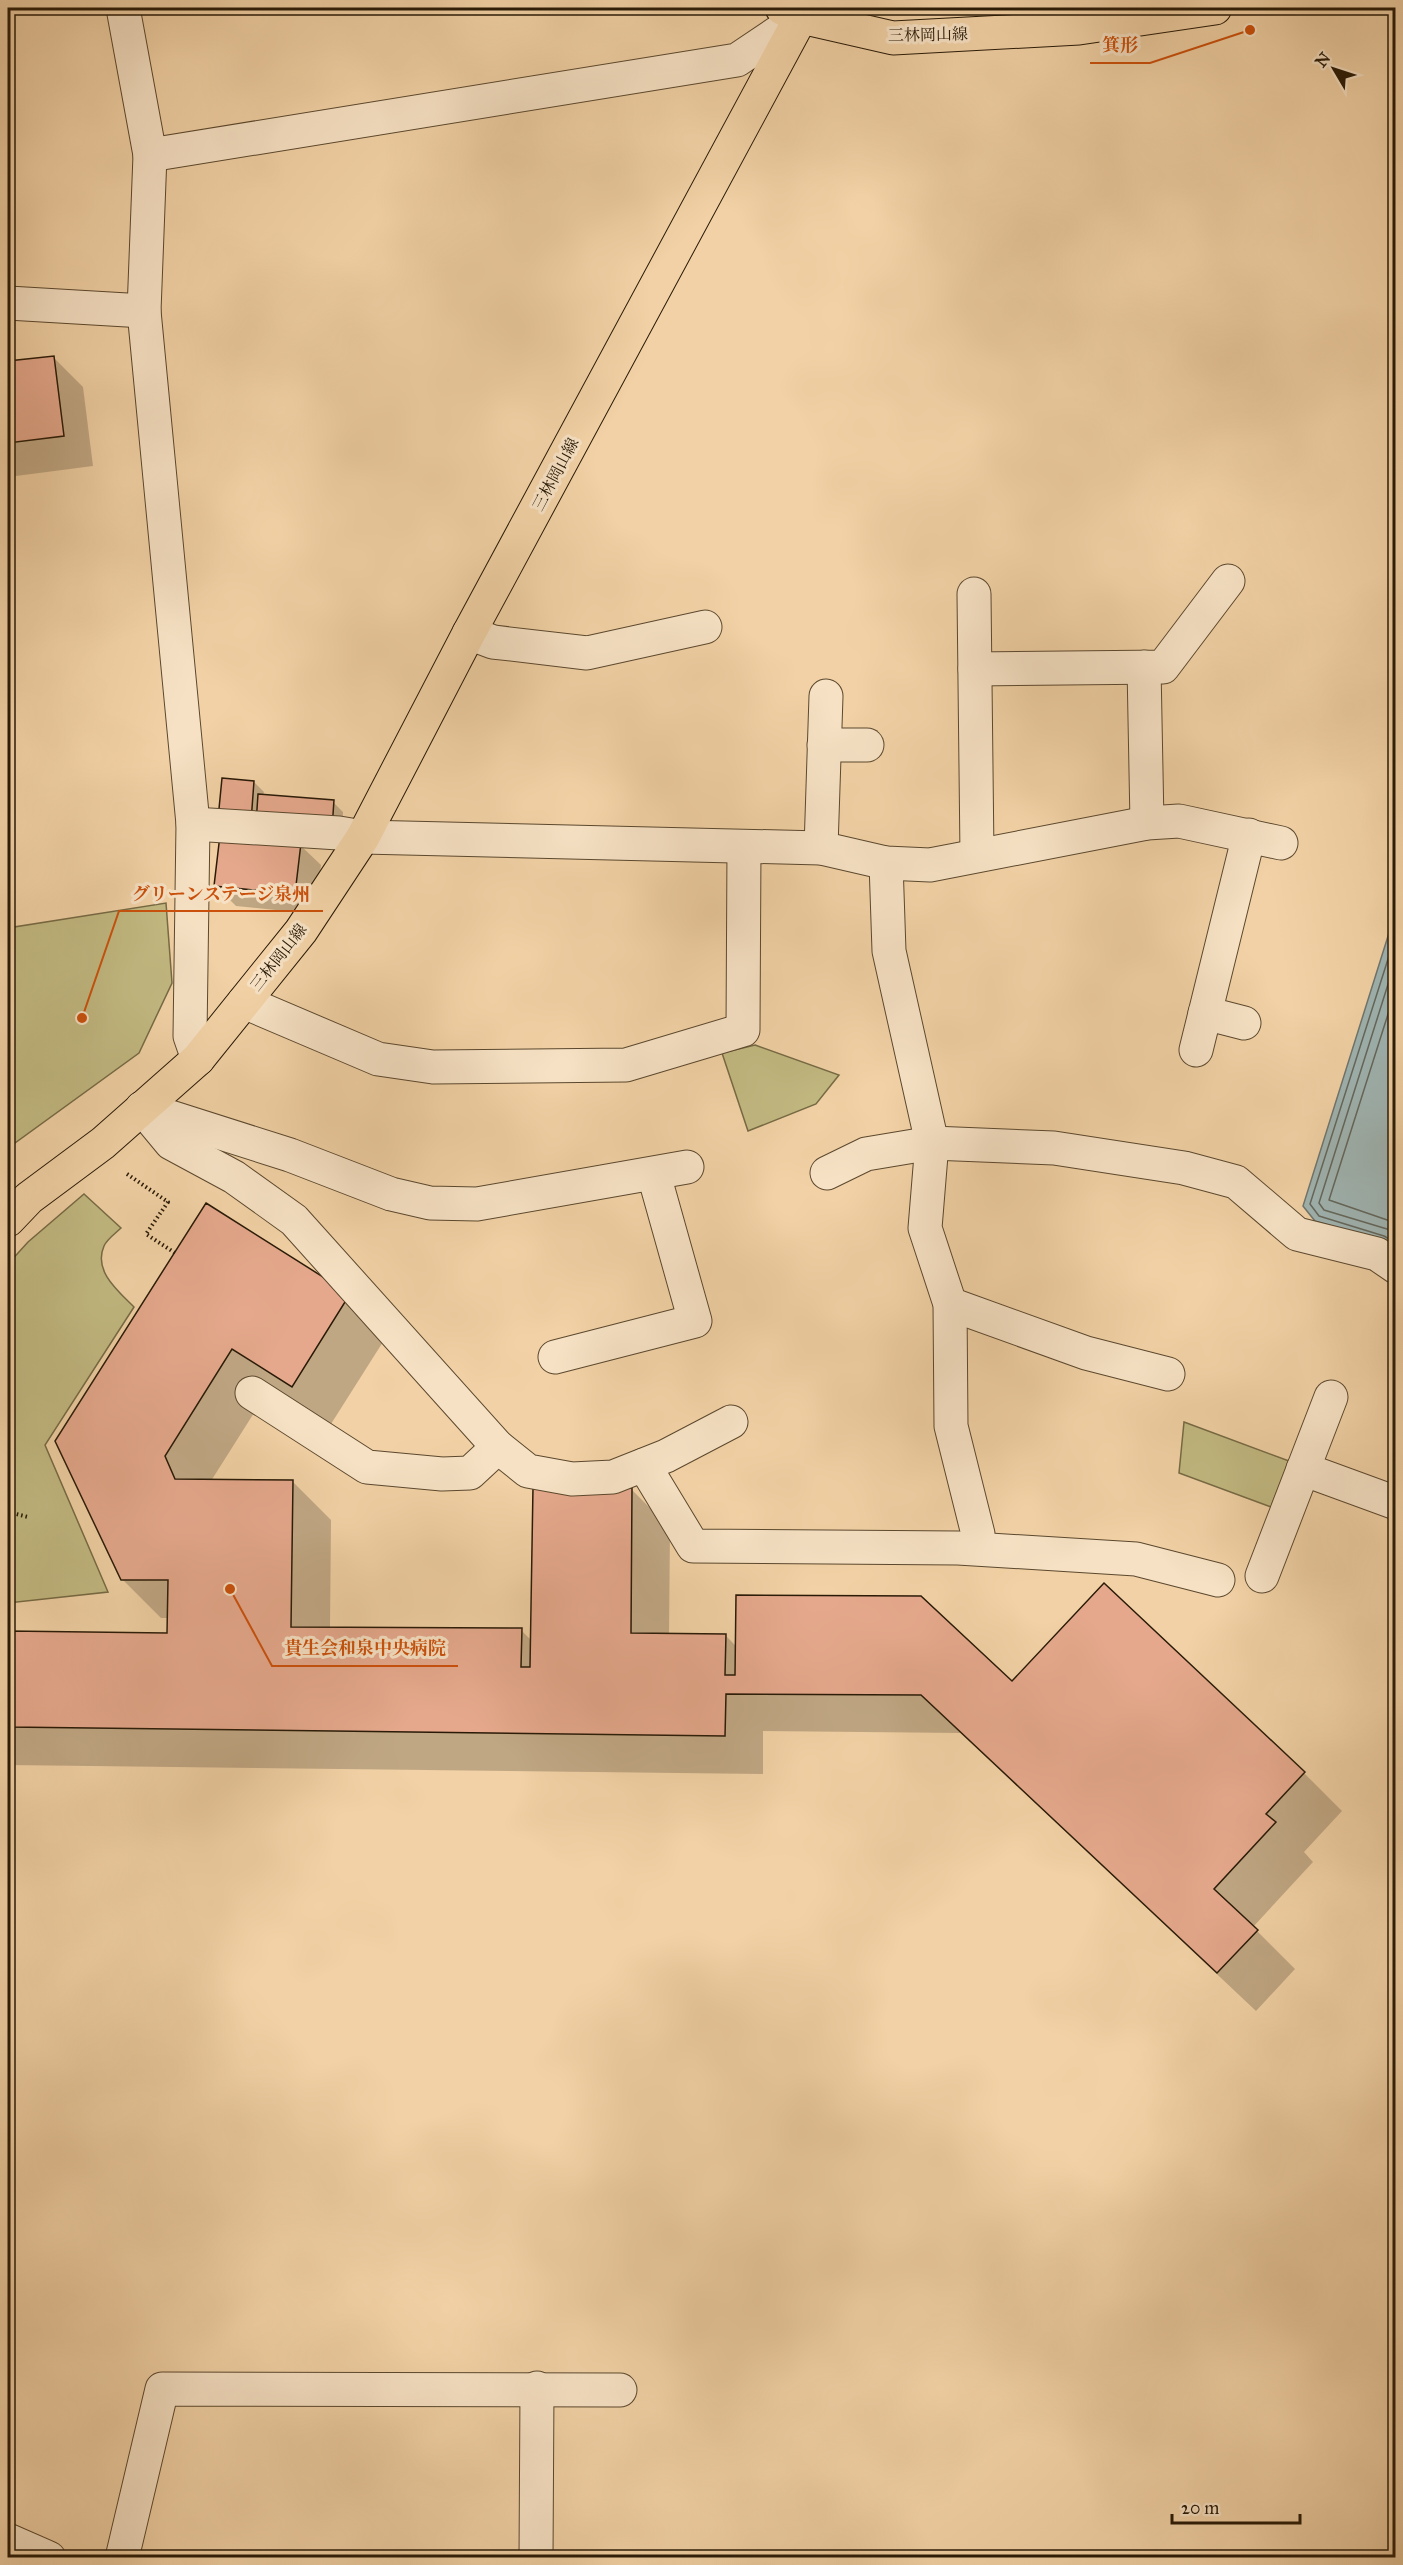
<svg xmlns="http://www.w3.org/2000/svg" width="1403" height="2565" viewBox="0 0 1403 2565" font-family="'IM FELL Great Primer','Noto Serif JP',serif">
	<rect width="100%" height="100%" fill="#f1d1a5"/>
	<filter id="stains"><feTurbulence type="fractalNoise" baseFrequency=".00333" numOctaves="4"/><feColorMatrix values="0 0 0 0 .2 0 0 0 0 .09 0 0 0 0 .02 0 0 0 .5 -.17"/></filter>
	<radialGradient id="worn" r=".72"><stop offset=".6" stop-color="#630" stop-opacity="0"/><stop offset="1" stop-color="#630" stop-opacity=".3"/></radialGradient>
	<g fill="#c2b981" stroke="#766a44" stroke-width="1.5">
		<path d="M166,903L172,983L139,1053L8,1148V928Z"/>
		<path d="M755,1045L839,1075L816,1104L748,1131L722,1053Z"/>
		<path d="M84,1194L121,1228C116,1233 107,1239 104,1246C93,1271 118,1291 134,1307L45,1445L108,1592L8,1603V1264L28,1242Z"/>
		<path d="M1184,1422L1289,1461L1271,1507L1179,1473Z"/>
	</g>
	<path fill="#9fb4b2" stroke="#70766e" stroke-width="1.5" d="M1395,914V1250L1382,1241L1315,1221L1303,1206Z"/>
	<g fill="#0003">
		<path d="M53,357L83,387L93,466L8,477V363Z"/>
		<path d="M254,782L264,792L263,796L333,802L343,812L342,839L229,828Z"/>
		<path d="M300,845L321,865L315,914L236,906L215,885Z"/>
		<path d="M206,1205L349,1296L388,1334L331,1424L271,1386L211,1481H292L331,1520L330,1629L521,1630L532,1641L632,1490L670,1528L669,1635H725L737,1647L1012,1683L1304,1773L1342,1811L1304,1852L1313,1862L1253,1927L1295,1969L1256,2011L961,1733L763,1731V1774L8,1765V1633L168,1635L169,1618H161L122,1579Z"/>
	</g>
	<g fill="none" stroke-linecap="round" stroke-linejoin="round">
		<g stroke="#64675c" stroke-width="1.5">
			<path d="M1396,934L1310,1204L1319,1216L1384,1236L1396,1243"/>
			<path d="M1396,959L1319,1203L1324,1210L1387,1229L1396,1234"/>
			<path d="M1396,989L1329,1200L1396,1223"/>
		</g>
	</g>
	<g fill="#e5a88c" stroke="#291a07" stroke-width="1.5">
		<path d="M54,356L64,436L8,443V361Z"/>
		<path d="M222,778L254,781L251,822L218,819Z"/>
		<path d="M258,794L334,800L332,829L256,824Z"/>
		<path d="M220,835L301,843L295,894L214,886Z"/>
		<path d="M206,1203L350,1294L292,1387L232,1349L165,1456L175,1479L293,1480L291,1627L522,1628L521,1667H530L533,1487L632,1488L631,1633L726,1634L725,1675H735L736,1595L921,1596L1012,1681L1104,1583L1305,1772L1266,1814L1276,1822L1214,1889L1258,1930L1217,1973L921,1695L726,1694L725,1736L8,1727V1631L167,1633L168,1580H121L55,1441Z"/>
	</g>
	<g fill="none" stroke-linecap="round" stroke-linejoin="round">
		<defs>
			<g id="minor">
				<path d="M123,8L150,155L737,60L801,17V8"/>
				<path d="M1049,8L1052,29"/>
				<path d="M150,155L144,311L193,824L190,1036L198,1059"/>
				<path d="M8,303L144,311"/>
				<path d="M974,594L977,855"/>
				<path d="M469,633L493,642L587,653L705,627"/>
				<path d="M1144,667L1147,823"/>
				<path d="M975,669L1163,667L1228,581"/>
				<path d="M824,745H867"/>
				<path d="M193,824L339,833L363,837L821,848L886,863L930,865L1147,823L1179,821L1281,843"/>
				<path d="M821,848L826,696"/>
				<path d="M886,863L889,951L932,1143L925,1228L950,1304L951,1426L978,1534"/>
				<path d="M244,1002L378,1059L433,1067L626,1065L743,1030L744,847"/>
				<path d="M1205,1013L1244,1023"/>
				<path d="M1196,1050L1249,835"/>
				<path d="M142,1108L171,1143L234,1177L294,1220L498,1447L528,1471L572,1479L613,1477L666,1456L731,1422"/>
				<path d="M142,1108L290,1155L391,1194L430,1203L477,1204L687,1167"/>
				<path d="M827,1173L866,1154L932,1143L1054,1148L1184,1168L1236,1182L1297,1234L1377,1254L1396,1267"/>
				<path d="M950,1304L1086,1353L1168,1374"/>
				<path d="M555,1357L695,1321L654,1175"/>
				<path d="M252,1393L367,1467L442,1474L470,1473L498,1447"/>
				<path d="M644,1465L693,1546L958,1548L1136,1559L1218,1580"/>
				<path d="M1303,1469L1396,1503"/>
				<path d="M1262,1576L1331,1397"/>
				<path d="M8,2540L49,2558"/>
				<path d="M122,2558L162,2389L620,2390"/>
				<path d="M536,2558L537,2388"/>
			</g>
			<g id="major">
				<path d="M782,8L801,17L893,38L1079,28L1215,8"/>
				<path d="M8,1220L29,1198L103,1143L198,1059L301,931L363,837L469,633L801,17"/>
			</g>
		</defs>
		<use href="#minor" stroke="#5b482e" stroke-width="35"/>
		<use href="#major" stroke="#291a07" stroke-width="35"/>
		<g stroke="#291a07" stroke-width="4" stroke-dasharray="1.5 3" stroke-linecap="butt">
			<path d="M127,1174L168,1202L146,1234L175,1253"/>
			<path d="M8,1512L28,1517"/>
		</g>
		<use href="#minor" stroke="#f6e1c4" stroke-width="33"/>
		<use href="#major" stroke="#f1d1a5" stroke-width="33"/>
	</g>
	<g text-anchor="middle" stroke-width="6" stroke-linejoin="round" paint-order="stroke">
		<g font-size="16" fill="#291a07" stroke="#f6e1c4">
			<text transform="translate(928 34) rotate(-1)" y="6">三林岡山線</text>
			<text transform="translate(555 474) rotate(-62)" y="6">三林岡山線</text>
			<text transform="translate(278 957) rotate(-52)" y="6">三林岡山線</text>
		</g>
	</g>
	<path fill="none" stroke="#cb500b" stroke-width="2" d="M1250 30L1150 63H1090M82 1018L119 911H323M230 1589L272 1666H458"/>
	<g fill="#cb500b" stroke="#f6e1c4" stroke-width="2">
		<circle cx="1250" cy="30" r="6"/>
		<circle cx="82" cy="1018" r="6"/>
		<circle cx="230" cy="1589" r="6"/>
	</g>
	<g font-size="18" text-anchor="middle" font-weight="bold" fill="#cb500b" stroke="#f6e1c4" stroke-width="6" stroke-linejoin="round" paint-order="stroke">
		<text x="1120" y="51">箕形</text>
		<text x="221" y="900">グリーンステージ泉州</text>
		<text x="365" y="1654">貴生会和泉中央病院</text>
	</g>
	<rect width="1403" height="2565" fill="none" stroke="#f1d1a5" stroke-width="30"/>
	<rect x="9" y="9" width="1385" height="2547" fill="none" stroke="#291a07" stroke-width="3"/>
	<rect x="15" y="15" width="1373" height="2535" fill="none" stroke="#291a07" stroke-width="1.5"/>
	<g transform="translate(1334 69) rotate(309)" stroke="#f6e1c4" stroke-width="4.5" paint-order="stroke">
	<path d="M0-4.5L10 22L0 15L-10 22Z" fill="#291a07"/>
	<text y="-9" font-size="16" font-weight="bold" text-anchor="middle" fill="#291a07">N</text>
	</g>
	<path d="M1172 2514v9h128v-9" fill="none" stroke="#291a07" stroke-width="3"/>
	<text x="1181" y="2514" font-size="18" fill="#291a07" stroke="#f6e1c4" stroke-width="4.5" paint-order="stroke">20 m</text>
	<rect width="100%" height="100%" filter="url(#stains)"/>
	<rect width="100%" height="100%" fill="url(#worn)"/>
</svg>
